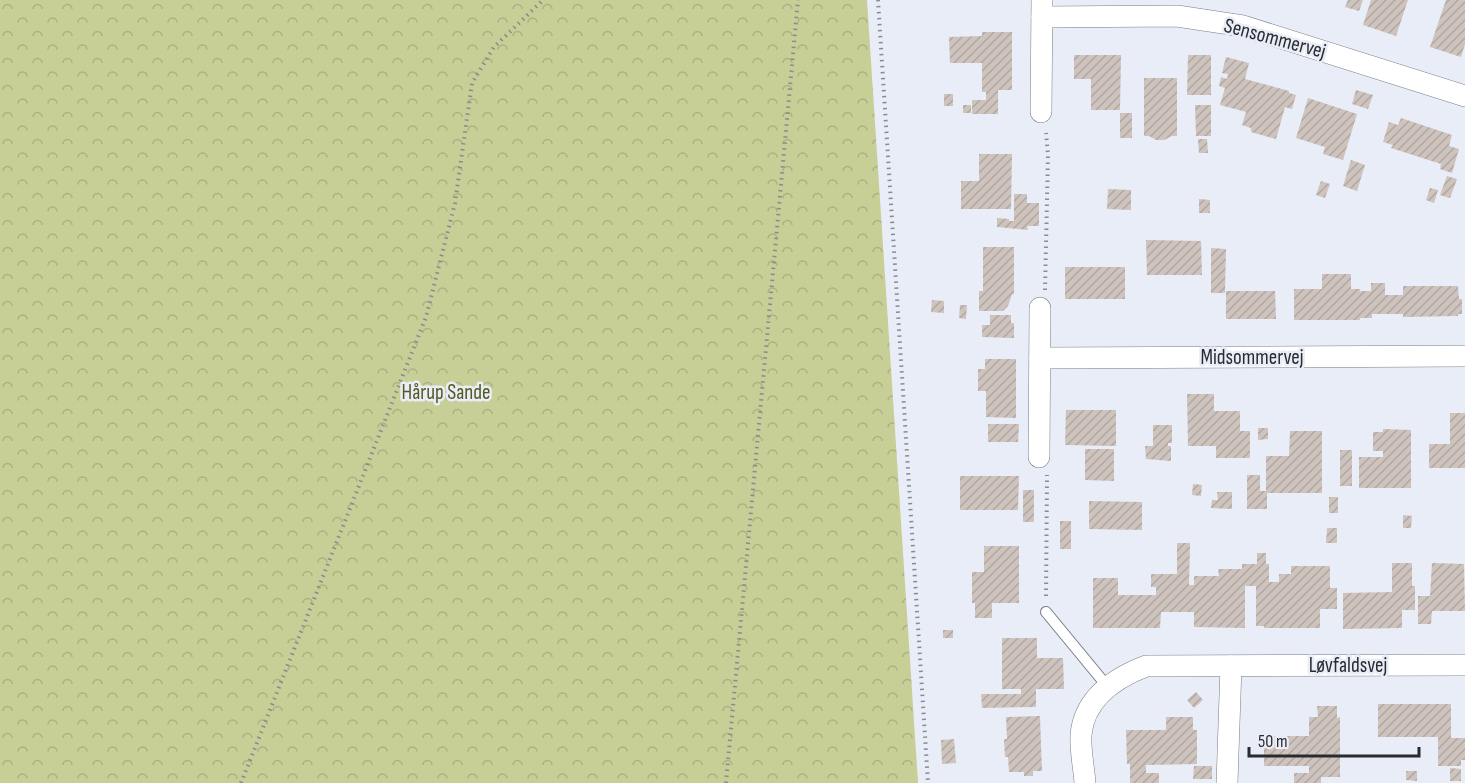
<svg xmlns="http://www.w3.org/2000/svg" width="1465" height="783" viewBox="0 0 1465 783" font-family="'Sofia Sans Condensed',sans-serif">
	<defs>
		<pattern id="forest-crowns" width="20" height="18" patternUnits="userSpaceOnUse" patternTransform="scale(1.5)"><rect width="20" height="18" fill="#c7ce96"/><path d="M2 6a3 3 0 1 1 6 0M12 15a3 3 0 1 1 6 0" fill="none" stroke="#abb182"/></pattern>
		<pattern id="building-hatch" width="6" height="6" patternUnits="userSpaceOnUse" patternTransform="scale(1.5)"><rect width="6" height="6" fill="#cec3bd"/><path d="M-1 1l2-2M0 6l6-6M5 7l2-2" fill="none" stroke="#b1a8a3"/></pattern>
	</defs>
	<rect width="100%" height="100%" fill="#e9edf7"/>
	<path fill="url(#forest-crowns)" d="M0,0H867L918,783H0Z"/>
	<g fill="url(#building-hatch)">
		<path d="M1348,0H1363L1359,11L1345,7Z"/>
		<path d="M1371,0H1408L1396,36L1363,25Z"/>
		<path d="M1446,0H1465V44L1461,57L1430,47Z"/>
		<path d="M982,32H1012V90H998V114H972V100H986V92H982V63H950L949,37L982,36Z"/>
		<path d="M1074,55H1121L1120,110H1091V79H1074Z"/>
		<path d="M1188,55H1211V95H1187Z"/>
		<path d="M1226,57L1249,63L1245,79L1289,91V93L1296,95L1292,109L1285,107L1276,139L1251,132V128L1242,125L1246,112L1220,105L1225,88L1219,86L1221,77L1227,79L1228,74L1222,73Z"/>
		<path d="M1144,78H1177V136H1172L1164,140H1156L1149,136H1144Z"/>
		<path d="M1356,90L1373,95L1368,109L1352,104Z"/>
		<rect x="944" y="94" width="9" height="12"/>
		<path d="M1308,98L1357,114L1343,160L1323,154L1325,147L1296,138Z"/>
		<rect x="963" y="105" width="8" height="8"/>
		<path d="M1195,105H1211V136H1196Z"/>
		<rect x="1120" y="113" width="12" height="25"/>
		<path d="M1401,118L1452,135L1449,146L1459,149L1452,173L1440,169L1441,164L1391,148L1393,145L1383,142L1389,122L1398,125Z"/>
		<path d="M1198,139H1207L1208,153H1199Z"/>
		<path d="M979,154H1012L1011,209H961V181H979Z"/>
		<path d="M1351,160L1365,165L1357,191L1343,186Z"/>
		<path d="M1447,176L1457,179L1450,198L1440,195Z"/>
		<path d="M1321,181L1330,184L1325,198L1316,195Z"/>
		<path d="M1430,188L1438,190L1434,203L1426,200Z"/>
		<path d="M1108,189L1131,190V210L1107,209Z"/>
		<path d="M1014,194H1027V203H1039V226H1027L1028,230L997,227V218L1009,219V221H1014Z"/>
		<path d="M1199,199L1210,200V213H1199Z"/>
		<path d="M1146,240L1201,241L1202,275H1147Z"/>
		<path d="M983,247H1014V294H1012L1008,306L1003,311H979V291H983Z"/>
		<path d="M1211,248L1226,249L1225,293H1211Z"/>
		<rect x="1065" y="267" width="60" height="32"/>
		<path d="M1322,274H1351V289H1360V291H1371V283H1385V295H1403V286H1458L1459,299H1462V314H1458V316L1403,317V314H1372V318H1360V320H1294V289H1322Z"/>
		<path d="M1226,291H1275L1276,319H1226Z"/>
		<path d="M932,300L944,301V313L931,312Z"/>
		<path d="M960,305H967L966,319L959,318Z"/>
		<path d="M990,315H1011V323H1014V338L982,337V325H990Z"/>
		<path d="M985,359H1016V418L986,417V391H978V369H985Z"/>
		<path d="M1187,394H1214V411H1240V431H1250V458H1216V446H1188Z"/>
		<path d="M1066,410H1116V446L1065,445Z"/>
		<path d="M1450,413H1465V468H1429V444H1450Z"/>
		<path d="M988,424H1019L1018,442H988Z"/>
		<path d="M1153,425H1172V443H1168V446H1171V461L1146,459L1145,446H1153Z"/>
		<path d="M1258,428H1268V439L1258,440Z"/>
		<path d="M1383,429L1411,430V488H1359V457H1383V451H1373V432H1383Z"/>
		<path d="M1290,431H1322V493H1267V509H1247V475H1260V491H1266V456H1289Z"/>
		<path d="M1085,449H1114V481L1085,480Z"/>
		<rect x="1340" y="450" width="12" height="36"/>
		<path d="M960,476H1019L1018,510H960Z"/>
		<path d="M1193,484L1202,485L1201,496L1192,495Z"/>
		<rect x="1023" y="490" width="11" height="32"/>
		<path d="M1217,492H1232V509L1211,508L1212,500H1218Z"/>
		<rect x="1329" y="497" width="9" height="16"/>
		<path d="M1089,501L1142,502V530L1089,529Z"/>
		<path d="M1403,515L1412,516L1411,528H1403Z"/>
		<rect x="1060" y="521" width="11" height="28"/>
		<path d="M1327,528H1337V543H1326Z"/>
		<path d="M1177,543H1190L1189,585H1194V576H1219L1218,569H1242V564H1257V553H1266V564H1269V582H1279V574H1291V566H1330V588H1337V609H1320V628H1264V626H1256V586H1245V628L1194,627V612H1161L1160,628H1093V578H1118V595H1156V587H1151V574H1177Z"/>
		<path d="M984,546H1019V603H992V618H975V603H972V572H984Z"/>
		<path d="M1392,563H1412V586H1415V610H1402V628L1343,629V593L1392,592Z"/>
		<path d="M1432,563L1464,564L1465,611H1432L1431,624H1418V596H1430Z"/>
		<rect x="943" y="630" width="10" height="8"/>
		<path d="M1002,638H1037V658H1063L1064,689H1036V707L982,708L981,694H1021V689H1002Z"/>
		<path d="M1196,692L1203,700L1194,708L1187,700Z"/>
		<path d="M1378,704H1451V738H1465V760H1461V766H1438V737H1378Z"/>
		<path d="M1317,706H1337V718L1340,717V777H1321V783H1294V773H1309V766H1264V736H1309V717H1318Z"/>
		<path d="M1040,716L1042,771H1033V776H1024V772H1009L1008,757H1005L1004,739H1007L1006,717Z"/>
		<path d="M1166,717H1193V730H1197V764L1146,765V773H1159V783H1130V764H1127L1126,730H1166Z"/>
		<path d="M954,739L956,763L942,764L941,740Z"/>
		<path d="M1194,766H1212V779H1193Z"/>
		<path d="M1450,768L1461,769V781H1450Z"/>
		<path d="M1406,771H1417V781L1406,780Z"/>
	</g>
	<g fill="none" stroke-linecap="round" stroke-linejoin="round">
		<defs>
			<path id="service" d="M1046,612L1107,686"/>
			<g id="minor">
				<path d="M1042,17L1177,16L1243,26L1465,96"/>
				<path d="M1041,112L1042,0"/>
				<path d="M1040,358L1465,356"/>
				<path d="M1039,457L1040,308"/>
				<path d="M1085,783C1084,768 1080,750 1081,735C1084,698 1115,678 1146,666L1465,665"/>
				<path d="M1227,783L1231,666"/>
			</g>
		</defs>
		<use href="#service" stroke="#7a7d87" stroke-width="12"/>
		<use href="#minor" stroke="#7a7d87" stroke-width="22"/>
		<g stroke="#898b92" stroke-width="4" stroke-dasharray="1.5 4.5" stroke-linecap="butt">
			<path d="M878,0L928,783"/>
			<path d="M1045,290L1048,155L1046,133"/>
			<path d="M1046,596L1047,475"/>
			<path d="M241,783L426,317L455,203L472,83L494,47L543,0"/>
			<path d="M726,783L798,0"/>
		</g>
		<use href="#service" stroke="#fff" stroke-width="10"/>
		<use href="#minor" stroke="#fff" stroke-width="21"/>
	</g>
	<g text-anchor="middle" stroke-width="5" stroke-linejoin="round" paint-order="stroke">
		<g font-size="21" fill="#2a2b2f" stroke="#e9edf7">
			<text transform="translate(1275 38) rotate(15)" y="7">Sensommervej</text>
			<text x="1252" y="364">Midsommervej</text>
			<text x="1348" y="672">Løvfaldsvej</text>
		</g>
		<g font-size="21" fill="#535921" stroke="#e9edf7">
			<text x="446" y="399">Hårup Sande</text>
		</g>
	</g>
	<path d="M1249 747v9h170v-9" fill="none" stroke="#2a2b2f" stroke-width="3"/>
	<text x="1258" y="747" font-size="18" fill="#2a2b2f" stroke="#e9edf7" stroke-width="4.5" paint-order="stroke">50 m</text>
</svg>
